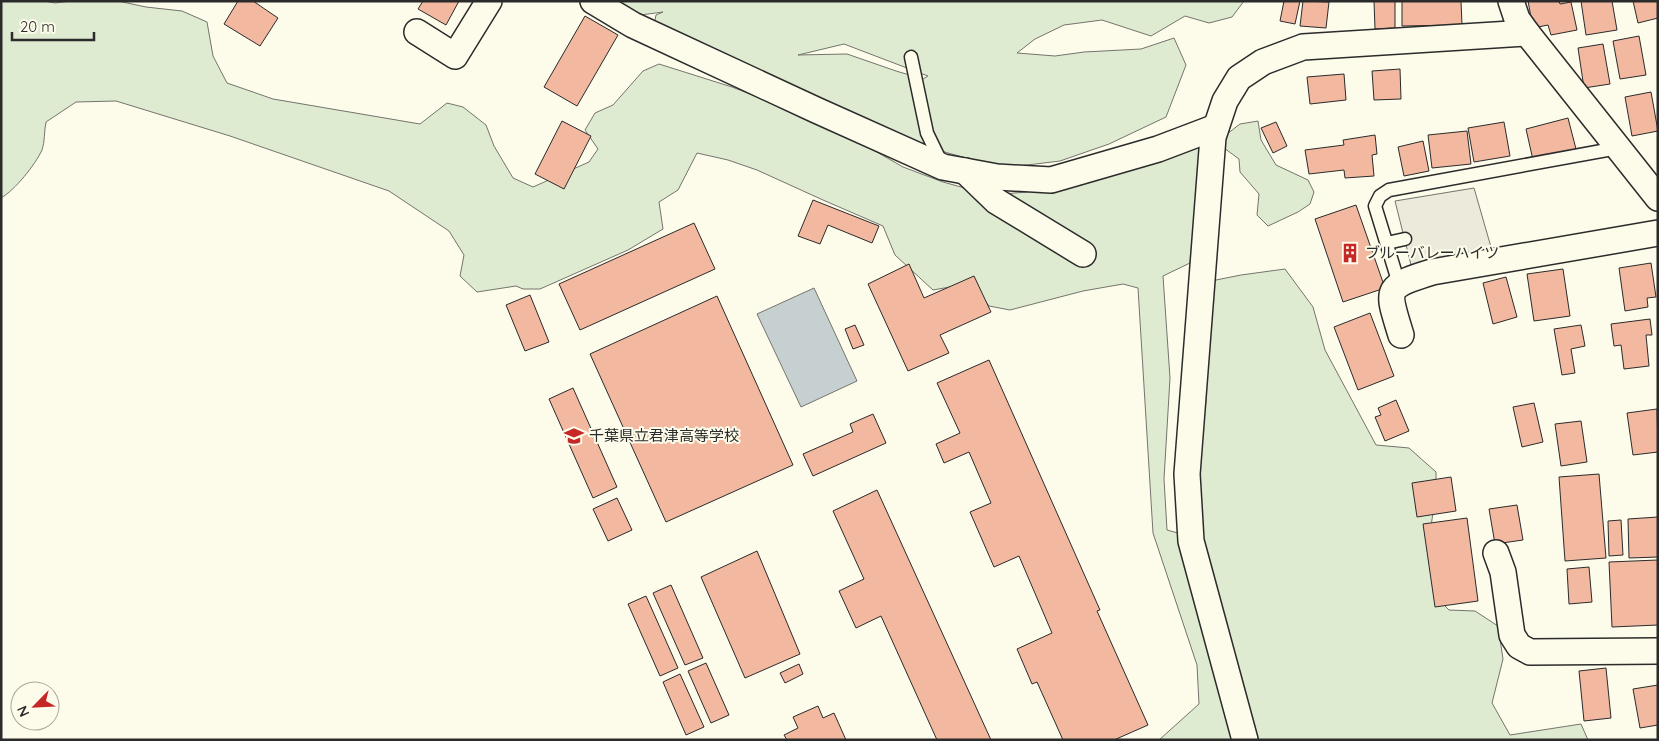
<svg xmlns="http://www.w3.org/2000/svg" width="1659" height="741" viewBox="0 0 1659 741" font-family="Quicksand,'Noto Sans JP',sans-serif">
	<rect width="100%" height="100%" fill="#fdfbea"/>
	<g fill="#deebd1" stroke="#74746e" fill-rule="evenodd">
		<path d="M1,1H44L55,3L71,1H118L146,7L182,11L207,22L213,56L227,83L273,99L420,124L447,103L463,107L486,125L494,146L513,178L533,187L589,162L598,149L585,130L595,113L613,105L643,71L659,64L732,87L828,124L903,167L943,182L990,195L1027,192L1188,144L1203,148L1190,263L1163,276L1170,378L1164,479L1167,530L1185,535L1206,401L1197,349L1206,298L1216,280L1241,275L1285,269L1313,307L1325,350L1376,445L1409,448L1436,472V490L1431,527L1439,600L1449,610L1475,611L1498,626L1503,659L1492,703L1510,735L1581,724L1588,740H1159L1199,704L1197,665L1153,533L1138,288L1123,284L1083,291L1010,310L989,306L972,283L933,290L895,255L883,226L823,200L757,170L728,160L697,153L678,190L659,202L663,229L628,250L540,289H523L516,286L477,292L460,276L464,255L449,231L389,191L230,136L116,101L76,102L46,122C44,131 45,142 42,150C35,165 15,190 1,198Z"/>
		<path d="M583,1H1244L1232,17L1209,23L1185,16L1151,36L1102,20L1064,25L1035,39L1017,53L1055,56L1084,52L1141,49L1174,38L1186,65L1166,117L1109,144L1060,161L1003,168L948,153L898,135L654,25L656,15L663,12L603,20ZM844,44L928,76L923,79L896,71L847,54L798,55Z"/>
		<path d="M1258,121L1261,140L1276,165L1308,180L1314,192L1310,204L1298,212L1268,226L1257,215L1259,194L1240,172L1239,159L1224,148L1227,134L1240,124Z"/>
	</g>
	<path fill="#eceadb" stroke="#74746e" d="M1474,188L1493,254L1412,269L1395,201Z"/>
	<path fill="#c7d0d0" stroke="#74746e" d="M814,288L857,381L801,407L757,314Z"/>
	<g fill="#f2b8a0" stroke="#2b2b2b">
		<path d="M238,1H253L278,18L260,46L224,24Z"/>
		<path d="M423,1H459L446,25L418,9Z"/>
		<path d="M1284,1H1300L1295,24L1280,21Z"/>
		<path d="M1303,1L1329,2L1326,28L1300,26Z"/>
		<path d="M1374,1H1395V28L1375,29Z"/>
		<path d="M1402,1H1461L1462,25L1402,26Z"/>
		<path d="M1528,1H1559L1560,4L1571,2L1577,30L1551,35L1548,25L1533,28Z"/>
		<path d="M1581,1H1612L1617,30L1586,35Z"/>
		<path d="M1633,1H1658V18L1638,23Z"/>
		<path d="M585,16L618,35L577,106L544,87Z"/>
		<path d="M1639,36L1646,75L1620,79L1613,41Z"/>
		<path d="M1603,44L1610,84L1584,88L1578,48Z"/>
		<path d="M1400,69L1401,99L1374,100L1372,71Z"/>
		<path d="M1344,74L1346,100L1310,104L1307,77Z"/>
		<path d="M1651,92L1658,131L1632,136L1625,97Z"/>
		<path d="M1568,118L1576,149L1533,160L1526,129Z"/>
		<path d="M562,121L591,136L564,189L535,174Z"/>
		<path d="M1276,122L1287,146L1273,153L1261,128Z"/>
		<path d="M1504,122L1510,156L1474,162L1468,128Z"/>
		<path d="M1467,131L1471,164L1432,168L1428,135Z"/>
		<path d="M1375,135L1377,154L1372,155L1374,176L1345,178L1344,170L1309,174L1305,150L1344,145L1343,140Z"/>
		<path d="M1423,141L1429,171L1404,176L1398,147Z"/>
		<path d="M813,200L879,226L872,243L828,225L820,244L798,236Z"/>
		<path d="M1356,205L1385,288L1343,302L1315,219Z"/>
		<path d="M694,223L715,269L580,330L559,284Z"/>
		<path d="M1651,263L1656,297L1647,298L1648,307L1625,311L1619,268Z"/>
		<path d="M909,264L924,298L974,276L991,312L940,335L949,353L908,371L868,284Z"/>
		<path d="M1563,269L1570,316L1534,321L1527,274Z"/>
		<path d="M1506,277L1517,317L1493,324L1483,283Z"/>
		<path d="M530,295L549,342L525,351L506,305Z"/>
		<path d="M717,296L793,465L666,522L590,354Z"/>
		<path d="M1370,313L1394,376L1358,390L1334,327Z"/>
		<path d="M1650,319L1652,335H1646L1649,366L1624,369L1621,345L1614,346L1611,324Z"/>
		<path d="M855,325L864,345L853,349L845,329Z"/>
		<path d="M1581,325L1585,346L1571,349L1575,373L1562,375L1554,329Z"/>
		<path d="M989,360L1100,610L1097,611L1148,725L1114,740H1063L1037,682L1032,684L1017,649L1052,633L1019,556L994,567L970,512L991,503L969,452L944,463L936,444L960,433L937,383Z"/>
		<path d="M573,388L617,487L593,498L549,399Z"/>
		<path d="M1396,400L1409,431L1385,441L1375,417L1381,415L1378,408Z"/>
		<path d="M1534,403L1543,442L1522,447L1513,407Z"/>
		<path d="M1657,409L1658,452L1633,455L1627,413Z"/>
		<path d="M873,414L886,443L813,476L803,454L853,432L850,424Z"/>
		<path d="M1581,421L1587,462L1561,466L1555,424Z"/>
		<path d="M1599,474L1606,558L1565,561L1559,477Z"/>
		<path d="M1451,477L1456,511L1417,517L1412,483Z"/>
		<path d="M877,490L991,740H937L881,616L856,628L839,591L864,579L833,511Z"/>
		<path d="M617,498L632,530L608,541L593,509Z"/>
		<path d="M1517,505L1523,540L1495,544L1489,509Z"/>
		<path d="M1658,517V557L1629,558L1628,519Z"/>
		<path d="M1467,518L1478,601L1435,607L1423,524Z"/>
		<path d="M1621,520L1623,555L1609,556L1608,521Z"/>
		<path d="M757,551L800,654L745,678L701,577Z"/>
		<path d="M1658,560V625L1612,627L1609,562Z"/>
		<path d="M1589,567L1592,602L1569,604L1567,569Z"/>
		<path d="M671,585L703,658L685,665L653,593Z"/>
		<path d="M646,596L678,668L660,676L628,604Z"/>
		<path d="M706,663L729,715L711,723L688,671Z"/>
		<path d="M799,664L803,674L785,683L780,673Z"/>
		<path d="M1606,668L1611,718L1584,721L1579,671Z"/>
		<path d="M680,674L704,727L686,735L663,682Z"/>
		<path d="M1658,685V725L1640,728L1633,689Z"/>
		<path d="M818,706L823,718L834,713L846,740H787L784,735L798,728L793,717Z"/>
	</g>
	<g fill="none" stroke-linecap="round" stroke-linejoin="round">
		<defs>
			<g id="lane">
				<path d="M911,57L927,133L942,164"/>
				<path d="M1387,243L1405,239"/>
				<path d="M1399,284L1375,206L1380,196L1389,190L1618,148"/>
			</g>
			<g id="street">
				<path d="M593,1L633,25L816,110L943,167L997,177L1051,180L1158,149L1216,127"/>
				<path d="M1511,1L1517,19L1527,33L1658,198"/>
				<path d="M417,32L455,56L489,1"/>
				<path d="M965,171L996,201L1083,254"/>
				<path d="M1401,335C1387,289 1383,287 1432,272L1658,233"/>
				<path d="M1496,553L1503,572L1512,635L1519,646L1530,652L1658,651"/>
				<path d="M1245,740L1191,541L1187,474L1213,137L1225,101L1239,78L1263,62L1303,47L1527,33"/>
			</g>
		</defs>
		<use href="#lane" stroke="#2b2b2b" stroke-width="15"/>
		<use href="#street" stroke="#2b2b2b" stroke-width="28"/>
		<use href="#lane" stroke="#fdfbea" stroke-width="12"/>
		<use href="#street" stroke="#fdfbea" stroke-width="25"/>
	</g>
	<defs>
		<symbol id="building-bare" viewBox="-9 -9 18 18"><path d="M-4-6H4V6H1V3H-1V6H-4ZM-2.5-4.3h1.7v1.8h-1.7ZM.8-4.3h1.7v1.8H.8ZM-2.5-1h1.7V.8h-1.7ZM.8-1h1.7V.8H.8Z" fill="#c62828" stroke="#fdfbea" stroke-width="2.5" paint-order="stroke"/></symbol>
		<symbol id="school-bare" viewBox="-9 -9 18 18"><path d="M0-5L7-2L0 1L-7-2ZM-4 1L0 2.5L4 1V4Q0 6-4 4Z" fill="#c62828" stroke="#fdfbea" stroke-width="2.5" paint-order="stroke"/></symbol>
	</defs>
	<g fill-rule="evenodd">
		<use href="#building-bare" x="1336" y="239" width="28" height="28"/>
		<use href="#school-bare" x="560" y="422" width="28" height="28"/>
	</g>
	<g text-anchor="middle" stroke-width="4" stroke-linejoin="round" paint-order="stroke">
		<g font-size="15" fill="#2b2b2b" stroke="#fdfbea" text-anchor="start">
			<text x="1365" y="258">ブルーバレーハイツ</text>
			<text x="589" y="441">千葉県立君津高等学校</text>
		</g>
	</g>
	<rect width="1659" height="741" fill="none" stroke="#2b2b2b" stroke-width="5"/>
	<g transform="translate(35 706) rotate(246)"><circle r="24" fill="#fdfbea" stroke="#a9a89e"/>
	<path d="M0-4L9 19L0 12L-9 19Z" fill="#c62828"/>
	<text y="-8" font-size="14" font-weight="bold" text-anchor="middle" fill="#2b2b2b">N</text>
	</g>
	<path d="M12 32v8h82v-8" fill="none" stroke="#2b2b2b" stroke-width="2.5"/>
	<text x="20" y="32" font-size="15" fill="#2b2b2b" stroke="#fdfbea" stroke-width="4" paint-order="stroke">20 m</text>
</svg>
